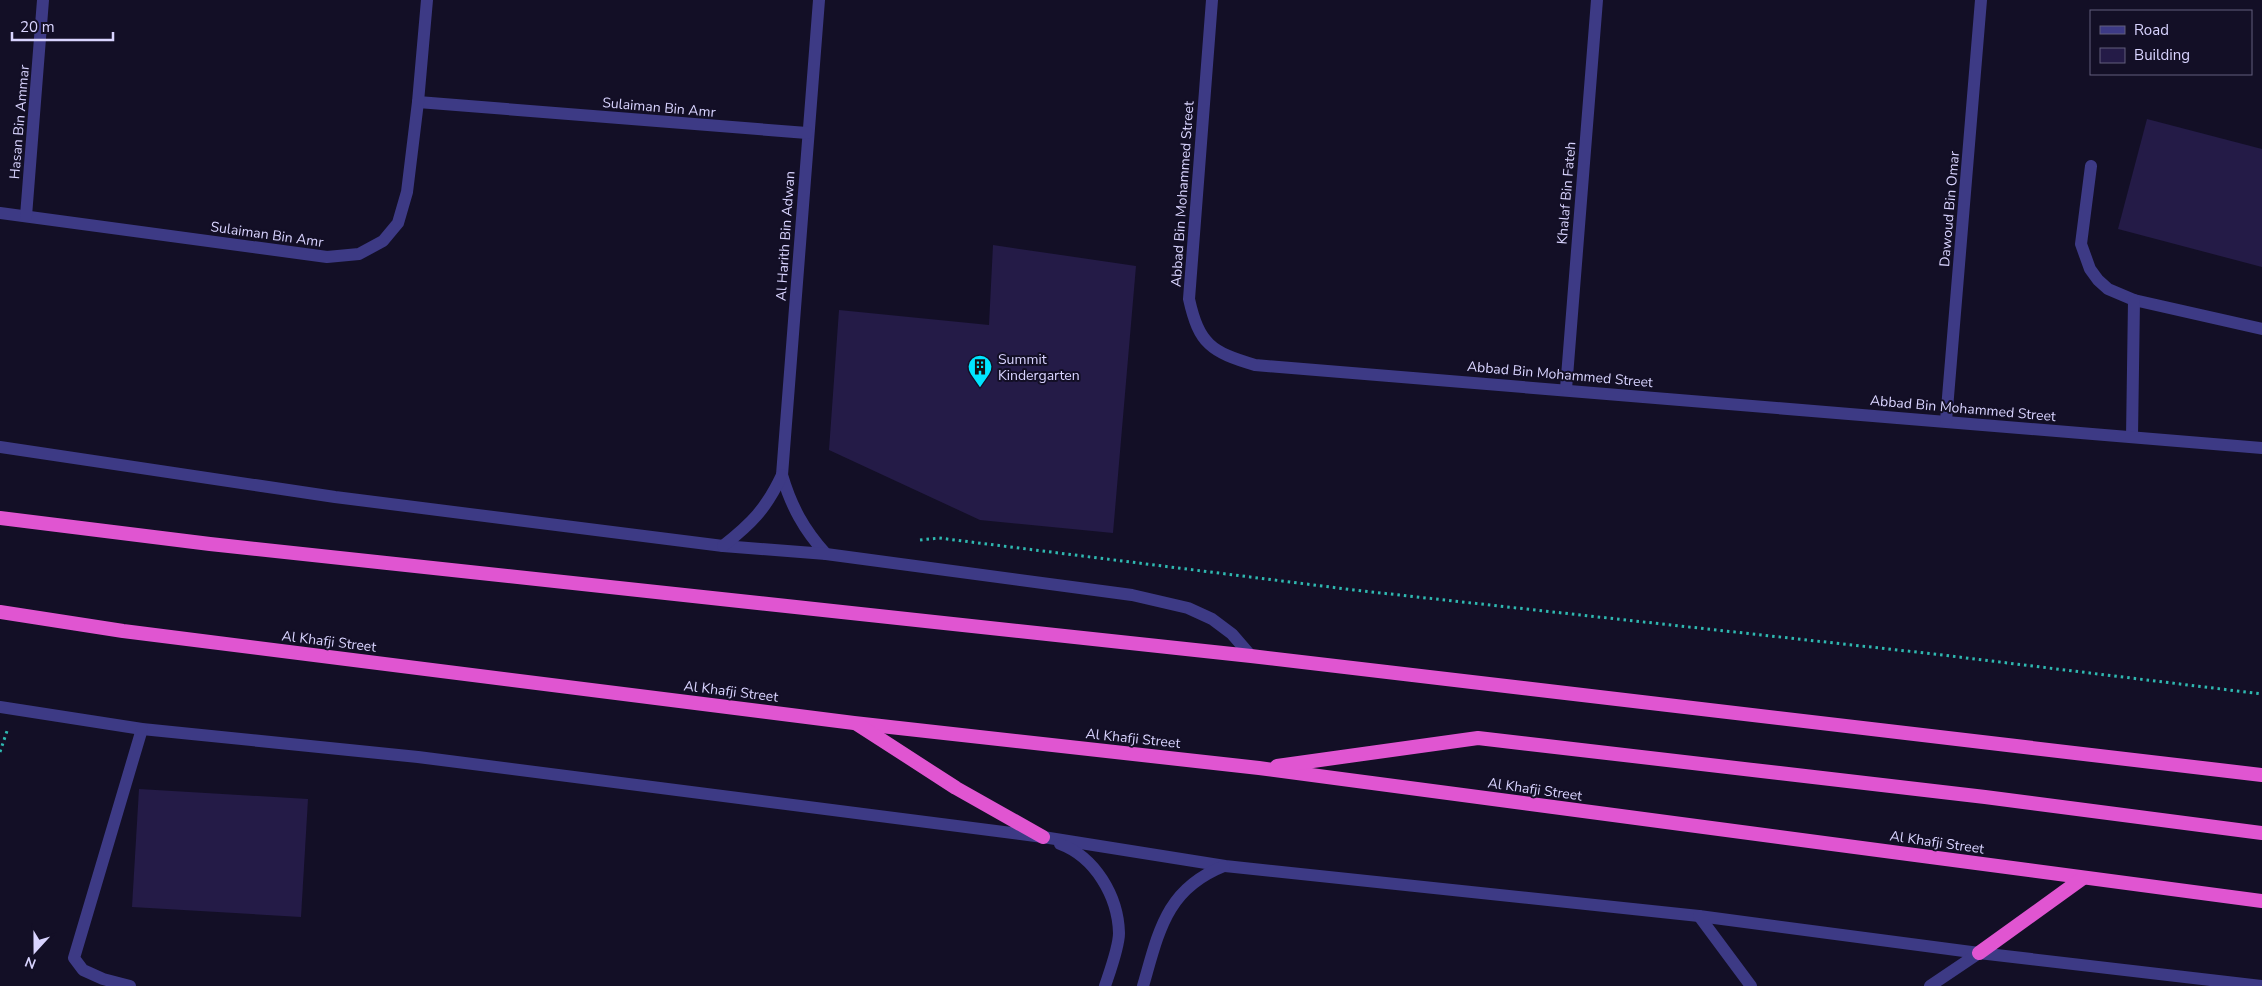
<svg xmlns="http://www.w3.org/2000/svg" width="2262" height="986" viewBox="0 0 2262 986" font-family="'Nunito Sans',sans-serif">
	<rect width="100%" height="100%" fill="#130f26"/>
	<g fill="#241b47">
		<path d="M2147,119L2262,149V267L2118,229Z"/>
		<path d="M993,245L1136,266L1113,533L980,520L829,450L839,310L989,325Z"/>
		<path d="M139,789L308,799L301,917L132,907Z"/>
	</g>
	<g fill="none" stroke-linecap="round" stroke-linejoin="round">
		<g stroke="#2fb8b0" stroke-width="3" stroke-dasharray="2.5 4" stroke-linecap="butt">
			<path d="M920,540L939,538L1354,590L1934,654L2262,694"/>
			<path d="M0,752L7,731"/>
		</g>
		<g stroke="#3d3a85" stroke-width="12">
			<path d="M2091,166L2081,244L2090,269L2098,280L2108,289L2134,300L2262,329"/>
			<path d="M2132,437L2134,300"/>
		</g>
		<g stroke="#3d3a85" stroke-width="12">
			<path d="M819,0L782,475C791,506 804,530 826,554"/>
			<path d="M1212,0L1189,299C1199,344 1211,352 1255,365L2262,448"/>
			<path d="M418,102L807,133"/>
			<path d="M0,213L327,257L359,254L383,241L398,223L407,192L418,102L427,0"/>
			<path d="M26,216L43,0"/>
			<path d="M1566,389L1597,0"/>
			<path d="M1946,421L1981,0"/>
			<path d="M0,447L335,497L723,546L826,554L1132,595L1188,608L1212,619L1232,634L1251,656"/>
			<path d="M723,546C752,523 766,509 782,475"/>
			<path d="M0,707L142,729L418,757L1043,837L1225,866L1699,916L1979,953L2262,986"/>
			<path d="M1060,844C1095,857 1118,896 1119,933C1119,947 1110,971 1105,986"/>
			<path d="M1699,916L1751,986"/>
			<path d="M130,986L103,979L83,970L74,958L142,729"/>
			<path d="M1143,986C1159,931 1166,889 1224,866"/>
			<path d="M1930,986L1979,953"/>
		</g>
		<g stroke="#e055d1" stroke-width="14">
			<path d="M0,518L210,544L1251,656L2262,775"/>
			<path d="M0,612L123,631L854,723L1259,768L2262,901"/>
			<path d="M857,724L956,788L1043,837"/>
			<path d="M1277,766L1478,738L1985,797L2262,833"/>
			<path d="M1979,953L2083,878"/>
		</g>
	</g>
	<defs>
		<symbol id="building-pin" viewBox="-11 -11 22 30"><path d="M0 17L-7.5 6A9.5 9.5 0 1 1 7.5 6Z" fill="#00e5ff" stroke="#130f26"/><path d="M-4-6H4V6H1V3H-1V6H-4ZM-2.5-4.3h1.7v1.8h-1.7ZM.8-4.3h1.7v1.8H.8ZM-2.5-1h1.7V.8h-1.7ZM.8-1h1.7V.8H.8Z" fill="#111"/></symbol>
	</defs>
	<g fill-rule="evenodd">
		<use href="#building-pin" x="966" y="353" width="28" height="38"/>
	</g>
	<g text-anchor="middle" stroke-width="4" stroke-linejoin="round" paint-order="stroke">
		<g font-size="14" fill="#d9d4ff" stroke="#130f26">
			<text transform="translate(659 107) rotate(5)" y="5">Sulaiman Bin Amr</text>
			<text transform="translate(19 122) rotate(-85)" y="5">Hasan Bin Ammar</text>
			<text transform="translate(1566 193) rotate(-85)" y="5">Khalaf Bin Fateh</text>
			<text transform="translate(1182 194) rotate(-86)" y="5">Abbad Bin Mohammed Street</text>
			<text transform="translate(1949 209) rotate(-85)" y="5">Dawoud Bin Omar</text>
			<text transform="translate(267 234) rotate(8)" y="5">Sulaiman Bin Amr</text>
			<text transform="translate(785 236) rotate(-86)" y="5">Al Harith Bin Adwan</text>
			<text transform="translate(1560 374) rotate(5)" y="5">Abbad Bin Mohammed Street</text>
			<text transform="translate(1963 408) rotate(5)" y="5">Abbad Bin Mohammed Street</text>
			<text transform="translate(329 641) rotate(7)" y="5">Al Khafji Street</text>
			<text transform="translate(731 691) rotate(7)" y="5">Al Khafji Street</text>
			<text transform="translate(1133 738) rotate(6)" y="5">Al Khafji Street</text>
			<text transform="translate(1535 789) rotate(8)" y="5">Al Khafji Street</text>
			<text transform="translate(1937 842) rotate(8)" y="5">Al Khafji Street</text>
		</g>
		<g font-size="14" fill="#d9d4ff" stroke="#130f26" text-anchor="start">
			<text x="998" y="364">Summit<tspan x="998" dy="16">Kindergarten</tspan></text>
		</g>
	</g>
	<rect x="2090" y="10" width="162" height="65" fill="#130f26" stroke="#625e7d"/>
	<rect x="2100" y="26" width="25" height="8" fill="#3d3a85" stroke="#625e7d"/>
	<text x="2134" y="35" font-size="15" fill="#d9d4ff">Road</text>
	<rect x="2100" y="48" width="25" height="15" fill="#241b47" stroke="#625e7d"/>
	<text x="2134" y="60" font-size="15" fill="#d9d4ff">Building</text>
	<g transform="translate(35 951) rotate(201)" stroke="#130f26" stroke-width="4" paint-order="stroke">
	<path d="M0-4L9 19L0 12L-9 19Z" fill="#d9d4ff"/>
	<text y="-8" font-size="14" font-weight="bold" text-anchor="middle" fill="#d9d4ff">N</text>
	</g>
	<path d="M12 32v8h101v-8" fill="none" stroke="#d9d4ff" stroke-width="2.5"/>
	<text x="20" y="32" font-size="15" fill="#d9d4ff" stroke="#130f26" stroke-width="4" paint-order="stroke">20 m</text>
</svg>
